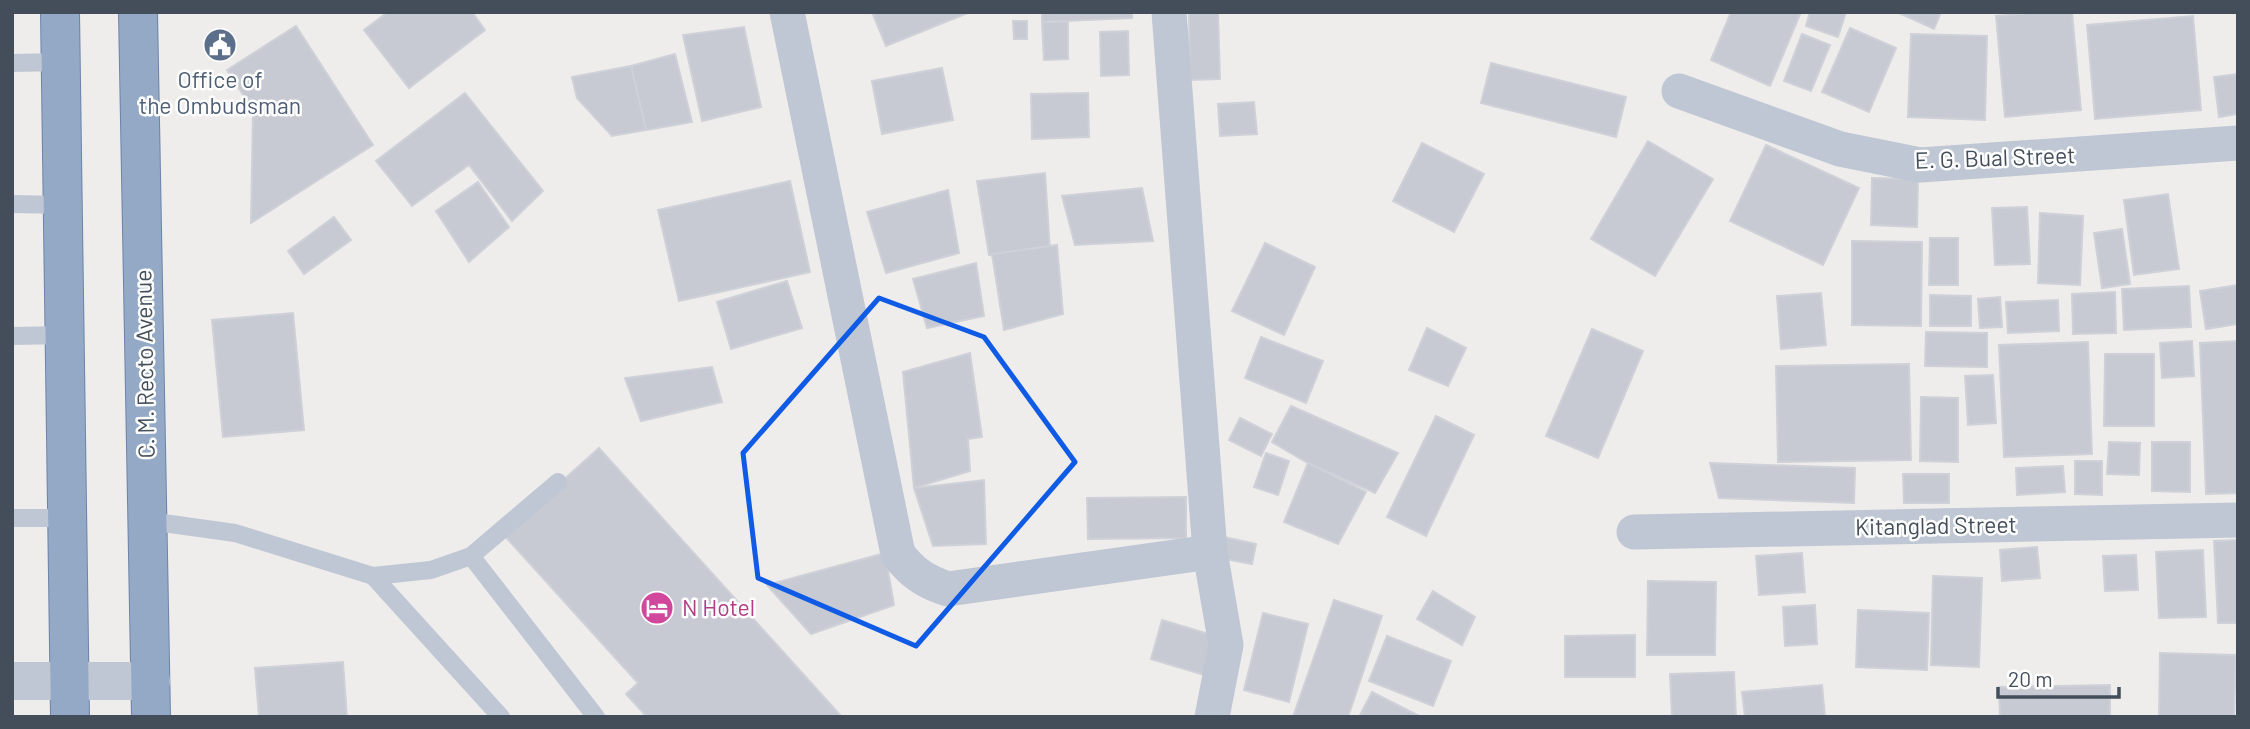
<svg xmlns="http://www.w3.org/2000/svg" width="2250" height="729" viewBox="0 0 2250 729" font-family="Barlow,sans-serif">
	<rect width="100%" height="100%" fill="#efecec"/>
	<g fill="#c7cad2" stroke="#cfd1d8" stroke-width="2">
		<path d="M388,12H472L485,30L409,88L364,30Z"/>
		<path d="M872,12H970L886,46Z"/>
		<path d="M1042,12H1132V18L1042,22Z"/>
		<path d="M1189,12H1218L1220,79L1190,80Z"/>
		<path d="M1731,12H1801L1770,86L1711,60Z"/>
		<path d="M1810,12H1846L1838,37L1806,26Z"/>
		<path d="M1897,12H1941L1934,29Z"/>
		<path d="M2041,12H2072L2081,110L2005,117L1996,16Z"/>
		<path d="M2193,16L2201,110L2095,119L2087,25Z"/>
		<path d="M1013,21H1027V39H1014Z"/>
		<path d="M1042,22H1068V59L1044,60Z"/>
		<path d="M296,26L373,145L251,223L253,110L227,70Z"/>
		<path d="M744,27L761,107L702,121L683,35Z"/>
		<path d="M1850,28L1896,48L1869,112L1822,92Z"/>
		<path d="M1128,31L1129,75L1101,76L1100,32Z"/>
		<path d="M1802,34L1830,45L1811,91L1784,81Z"/>
		<path d="M1911,34L1987,36L1985,120L1908,117Z"/>
		<path d="M675,54L692,122L646,130L631,66Z"/>
		<path d="M1491,63L1626,97L1616,137L1481,103Z"/>
		<path d="M631,66L646,130L612,136L577,98L572,77Z"/>
		<path d="M942,68L953,120L882,134L872,81Z"/>
		<path d="M2238,74V114L2219,117L2214,77Z"/>
		<path d="M465,93L543,191L512,221L469,165L412,206L376,161Z"/>
		<path d="M1088,93L1089,137L1032,139L1031,94Z"/>
		<path d="M1254,102L1257,134L1220,136L1218,104Z"/>
		<path d="M1648,141L1713,179L1655,276L1591,239Z"/>
		<path d="M1422,143L1484,174L1454,232L1393,201Z"/>
		<path d="M1766,145L1859,188L1823,265L1730,221Z"/>
		<path d="M1045,173L1050,251L989,255L977,181Z"/>
		<path d="M1872,178L1918,179L1917,227L1871,225Z"/>
		<path d="M790,181L810,272L679,301L658,210Z"/>
		<path d="M478,182L509,227L469,262L436,211Z"/>
		<path d="M1142,188L1153,241L1075,245L1062,196Z"/>
		<path d="M948,190L959,253L886,273L867,212Z"/>
		<path d="M2168,194L2179,269L2134,275L2124,200Z"/>
		<path d="M2027,207L2030,264L1995,265L1992,208Z"/>
		<path d="M2040,213L2083,216L2080,285L2038,283Z"/>
		<path d="M334,217L351,240L304,274L288,251Z"/>
		<path d="M2122,229L2130,284L2102,288L2094,233Z"/>
		<path d="M1930,238H1958V285H1929Z"/>
		<path d="M1852,241L1922,242L1921,326L1852,325Z"/>
		<path d="M1265,243L1315,267L1284,335L1232,311Z"/>
		<path d="M1057,245L1063,314L1004,330L992,254Z"/>
		<path d="M976,263L984,316L927,328L913,279Z"/>
		<path d="M787,281L802,328L731,349L717,302Z"/>
		<path d="M2238,285V324L2206,329L2200,291Z"/>
		<path d="M2189,286L2191,327L2124,330L2122,289Z"/>
		<path d="M2115,292L2116,333L2073,334L2072,294Z"/>
		<path d="M1821,293L1826,345L1781,349L1777,296Z"/>
		<path d="M1930,295L1971,296V326H1930Z"/>
		<path d="M2000,297L2002,327L1980,328L1978,299Z"/>
		<path d="M2058,300L2059,331L2008,333L2006,302Z"/>
		<path d="M293,313L304,430L223,437L212,320Z"/>
		<path d="M1427,328L1466,348L1448,386L1409,370Z"/>
		<path d="M1592,329L1643,351L1598,458L1546,436Z"/>
		<path d="M1926,332L1987,333V367L1925,366Z"/>
		<path d="M1261,337L1323,361L1306,403L1245,378Z"/>
		<path d="M2192,341L2194,376L2162,378L2160,343Z"/>
		<path d="M2238,341V493L2206,494L2200,343Z"/>
		<path d="M2088,342L2092,454L2004,457L1999,345Z"/>
		<path d="M970,353L982,437L968,439L970,471L914,488L903,372Z"/>
		<path d="M2105,354H2154V426H2104Z"/>
		<path d="M1909,364L1911,460L1778,462L1776,366Z"/>
		<path d="M712,367L722,402L641,421L625,378Z"/>
		<path d="M1993,375L1996,423L1968,425L1965,376Z"/>
		<path d="M1921,397L1958,398V462L1920,461Z"/>
		<path d="M1291,406L1398,453L1375,493L1308,463L1272,442Z"/>
		<path d="M1436,416L1474,435L1426,536L1387,517Z"/>
		<path d="M1240,418L1272,434L1261,456L1229,440Z"/>
		<path d="M2109,442L2140,443L2139,475L2107,474Z"/>
		<path d="M2152,442H2190V492L2152,491Z"/>
		<path d="M599,448L842,717H647L626,694L638,683L503,534Z"/>
		<path d="M1266,453L1289,461L1278,495L1254,487Z"/>
		<path d="M2075,461H2102V495L2075,494Z"/>
		<path d="M1308,463L1366,492L1338,544L1284,522Z"/>
		<path d="M1710,463L1855,468L1854,503L1719,498Z"/>
		<path d="M2063,466L2065,492L2017,495L2016,468Z"/>
		<path d="M1903,474H1949V503H1904Z"/>
		<path d="M984,480L986,544L933,546L914,488Z"/>
		<path d="M1186,497V538L1088,539L1087,498Z"/>
		<path d="M1224,537L1256,544L1252,564L1220,558Z"/>
		<path d="M2238,540V623H2218L2214,541Z"/>
		<path d="M2037,547L2040,578L2002,581L2000,550Z"/>
		<path d="M2203,550L2206,617L2159,618L2156,552Z"/>
		<path d="M885,553L894,605L811,634L767,585Z"/>
		<path d="M1802,553L1805,592L1759,595L1756,556Z"/>
		<path d="M2136,555L2138,590L2105,591L2103,556Z"/>
		<path d="M1933,576L1982,578L1979,667L1931,665Z"/>
		<path d="M1648,581L1716,582L1715,655H1647Z"/>
		<path d="M1433,591L1475,617L1462,645L1417,619Z"/>
		<path d="M1334,600L1382,616L1348,717H1293Z"/>
		<path d="M1815,605L1817,644L1785,646L1783,607Z"/>
		<path d="M1858,610L1929,613L1927,670L1856,667Z"/>
		<path d="M1263,613L1308,624L1289,702L1244,690Z"/>
		<path d="M1162,620L1222,638L1211,677L1151,659Z"/>
		<path d="M1635,635V677H1565V636Z"/>
		<path d="M1387,636L1451,661L1433,706L1369,681Z"/>
		<path d="M2160,653L2236,655L2234,717H2159Z"/>
		<path d="M343,662L347,717H259L255,668Z"/>
		<path d="M1734,672L1736,717H1672L1670,674Z"/>
		<path d="M1822,685L1825,717H1745L1742,692Z"/>
		<path d="M2110,685V717H2000L1999,687Z"/>
		<path d="M1372,692L1421,717H1359Z"/>
	</g>
	<g fill="none" stroke-linecap="round" stroke-linejoin="round">
		<defs>
			<g id="trunk">
				<path d="M60,12L70,717"/>
				<path d="M138,12L151,717"/>
			</g>
		</defs>
		<use href="#trunk" stroke="#6b84aa" stroke-width="40"/>
		<g stroke="#bec7d3" stroke-width="18">
			<path d="M12,63L61,62"/>
			<path d="M12,204L63,205"/>
			<path d="M12,336L65,335"/>
			<path d="M12,518H69"/>
			<path d="M149,521L235,533L373,576L431,570L471,556L558,482"/>
			<path d="M471,556L596,717"/>
			<path d="M373,576L501,717"/>
		</g>
		<g stroke="#bec7d3" stroke-width="35">
			<path d="M787,12L898,554C912,573 926,582 948,589L1210,552L1169,12"/>
			<path d="M1679,91L1840,149L1920,165L2238,143"/>
			<path d="M1634,532L2238,520"/>
			<path d="M1210,552L1226,645L1212,717"/>
		</g>
		<path stroke="#bec7d3" stroke-width="38" d="M12,681H151"/>
		<use href="#trunk" stroke="#94a9c6" stroke-width="38"/>
	</g>
	<path fill="none" stroke="#0f5be6" stroke-width="5" stroke-linejoin="round" d="M879,298L984,337L1075,462L916,646L758,578L743,453Z"/>
	<defs>
		<symbol id="civic-disc" viewBox="-11 -11 22 22"><circle r="9.5" fill="#5c6f8a" stroke="#fff"/><path d="M-.6-6.5H3V-4.5H.6V-3L4-1V1h2V6H-6V1h2V-1L-.6-3ZM-1.2 2.5V6h2.4V2.5Z" fill="#fff"/></symbol>
		<symbol id="hotel-disc" viewBox="-11 -11 22 22"><circle r="9.5" fill="#d1479c" stroke="#fff"/><path d="M-6-4.5h1.5V1H6V5H4.5V3h-9V5H-6ZM-4 0a1.8 1.8 0 1 1 3.6 0ZM.5 0V-2.5h3Q6-2.5 6 0Z" fill="#fff"/></symbol>
	</defs>
	<g fill-rule="evenodd">
		<use href="#civic-disc" x="201" y="26" width="38" height="38"/>
		<use href="#hotel-disc" x="638" y="589" width="38" height="38"/>
	</g>
	<g text-anchor="middle" stroke-width="5" stroke-linejoin="round" paint-order="stroke">
		<g font-size="23" fill="#4e5e75" stroke="#fff">
			<text x="220" y="88">Office of<tspan x="220" dy="26">the Ombudsman</tspan></text>
		</g>
		<g font-size="23" fill="#434e5a" stroke="#fff">
			<text transform="translate(1995 158) rotate(-2)" y="8">E. G. Bual Street</text>
			<text transform="translate(145 364) rotate(-91)" y="8">C. M. Recto Avenue</text>
			<text transform="translate(1936 526) rotate(-1)" y="8">Kitanglad Street</text>
		</g>
		<g font-size="23" fill="#b23c85" stroke="#fff" text-anchor="start">
			<text x="682" y="616">N Hotel</text>
		</g>
	</g>
	<rect width="2250" height="729" fill="none" stroke="#434e5a" stroke-width="28"/>
	<path d="M1998 687v10h121v-10" fill="none" stroke="#434e5a" stroke-width="3.5"/>
	<text x="2008" y="687" font-size="21" fill="#434e5a" stroke="#ffffff" stroke-width="5" paint-order="stroke">20 m</text>
</svg>
